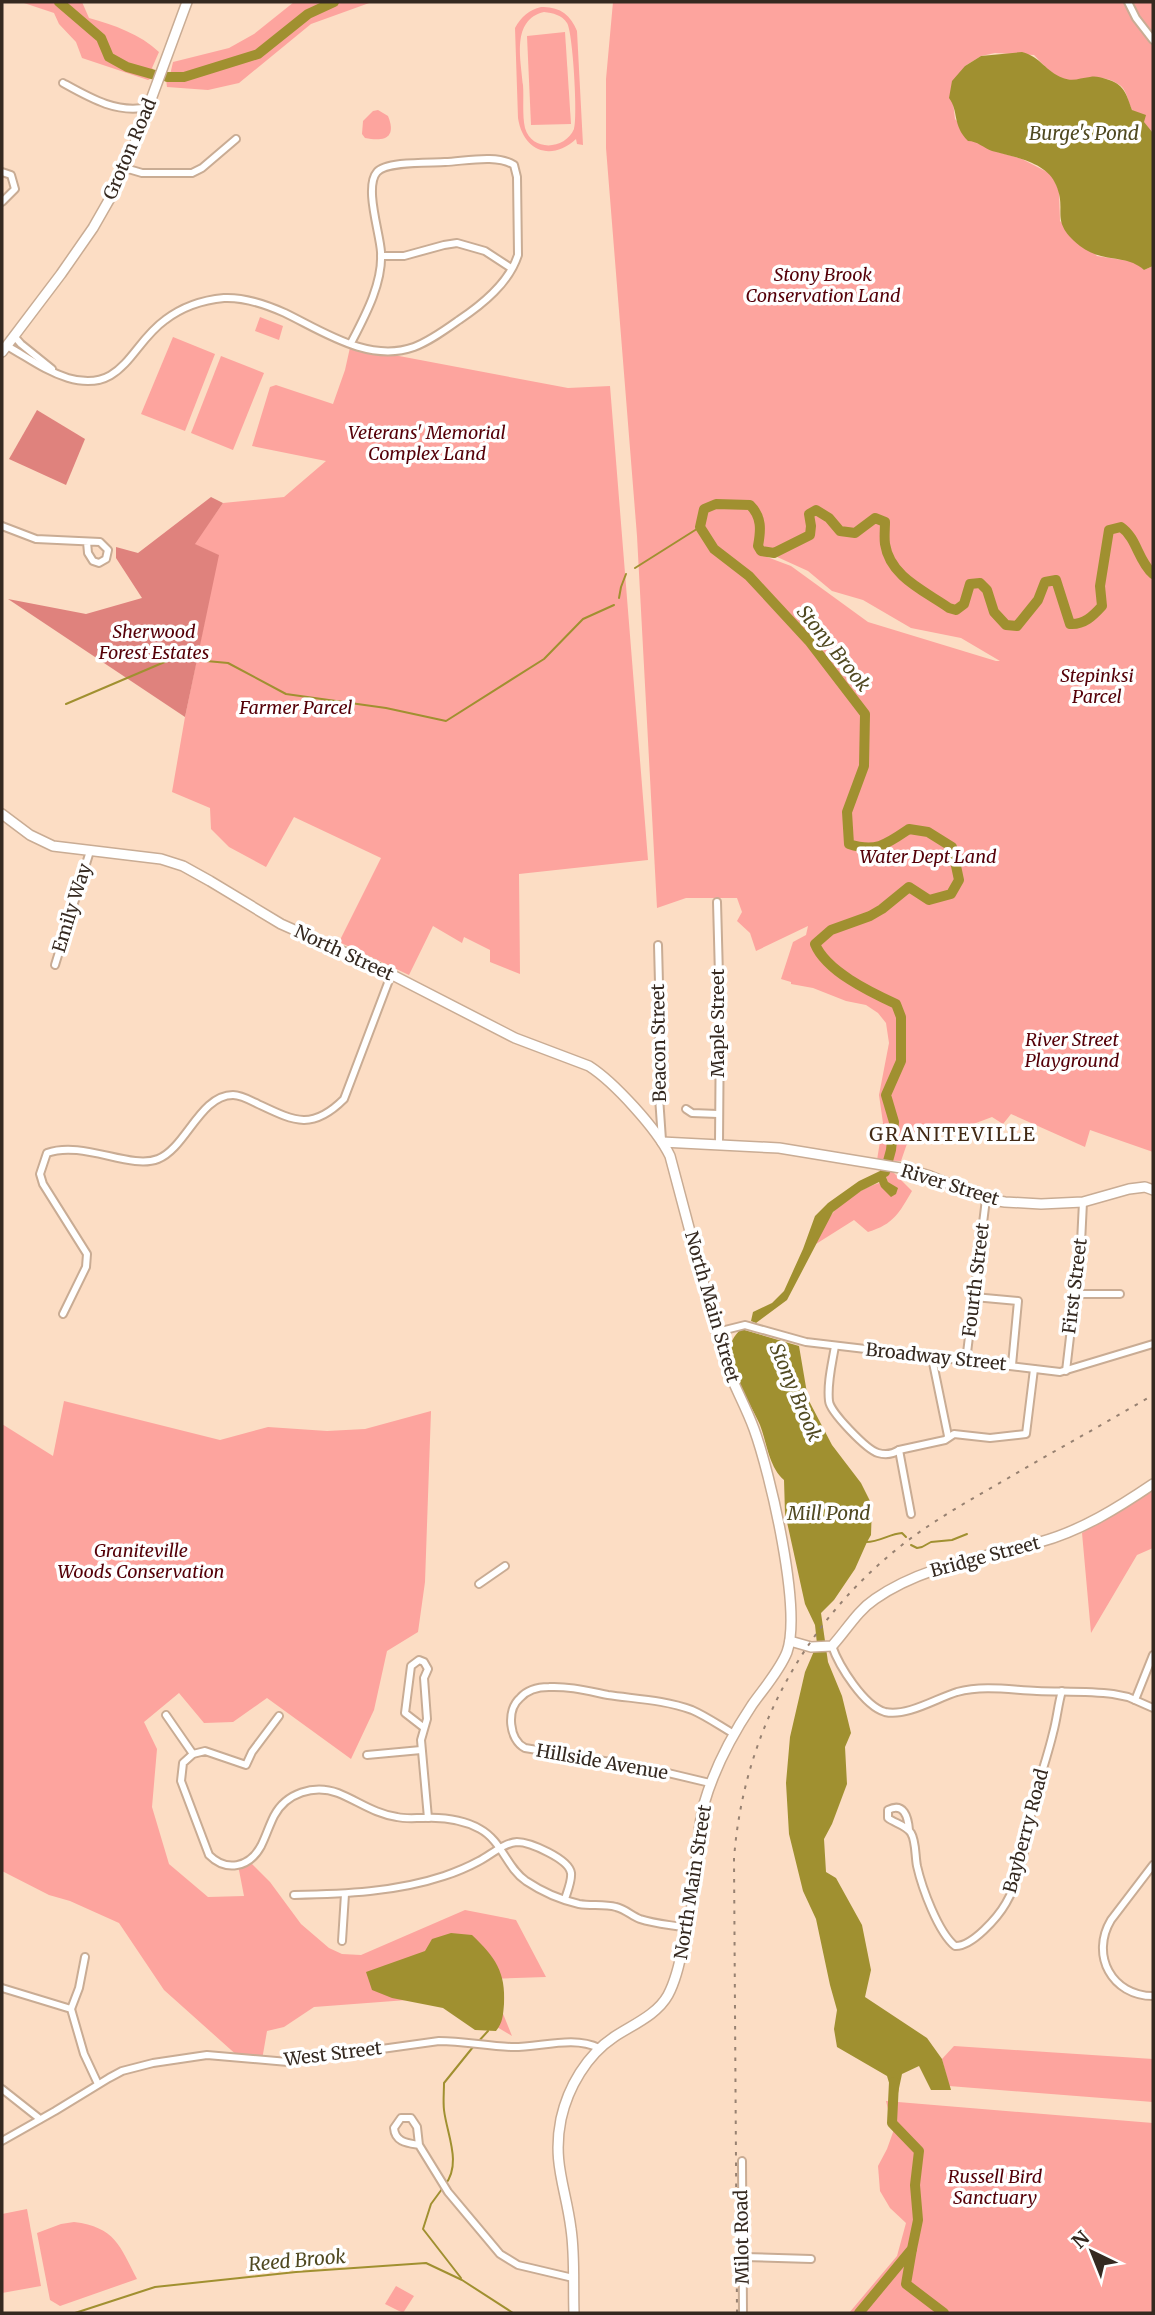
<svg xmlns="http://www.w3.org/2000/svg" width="1155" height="2315" viewBox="0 0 1155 2315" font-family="Merriweather,serif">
	<rect width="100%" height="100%" fill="#fcddc4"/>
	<g fill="#fda49e" fill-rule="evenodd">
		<path d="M21,2H82L89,18C114,25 140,34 159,52L152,68L156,73L154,77L148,80L82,58L76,42L59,24L54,13Z"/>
		<path d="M294,2H372L311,24L239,83L208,90L167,87L166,79L170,75L173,62L229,48L254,34Z"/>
		<path d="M613,2H1153V133C1147,125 1136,117 1131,108C1127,99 1127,89 1118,84C1099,71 1081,84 1065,79C1052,76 1043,64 1034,55L995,53L981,56L965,66L953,102L955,119L975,141L991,150L1022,159L1051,174L1059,191L1060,221L1097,256L1136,262L1144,270L1153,266V1152L1090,1130L1085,1147L1011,1114L1003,1124L992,1117L960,1129L911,1132L901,1161L877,1160L883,1123L879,1095L889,1043L886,1023L878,1013L866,1005L846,1001L813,988L791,984V982L781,979L793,942L806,935L808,926L756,951L750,933L737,921L742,912L737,898H686L657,908L637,536L606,148V79ZM775,556L808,571L832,591L863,600L911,628L961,638L1000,661H996L868,622L791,566L767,557Z"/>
		<path d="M541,7C559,6 571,15 577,31L583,145L577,144L576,139C551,162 523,151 518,118L515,28C521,17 529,10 541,7ZM544,12C553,13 562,15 567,23C573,32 578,119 574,129C565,150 532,152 525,128C522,115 524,98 523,85C521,59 511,20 544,12Z"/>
		<path d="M565,32L571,124L531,125L527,36Z"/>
		<path d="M378,110L388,116C397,138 384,142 365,138L362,134L363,121L373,111Z"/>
		<path d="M260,317L283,326L279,340L255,331Z"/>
		<path d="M173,337L215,354L185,431L141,414Z"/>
		<path d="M351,343L362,349L568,388L610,386L648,860L519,874L520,974L490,962V950L464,937L462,943L433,926L409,975L339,942L381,858L294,817L266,867L229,847L211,829L210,808L172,792L185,717L218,555L194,544L223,503L284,497L326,461L252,446L270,387L276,385L333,404L345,370Z"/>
		<path d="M221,356L264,373L233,450L191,433Z"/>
		<path d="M891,1170L912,1191C899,1213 894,1224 868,1232L854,1220L816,1244C821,1234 825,1223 832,1214C842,1201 872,1181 888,1182L886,1177Z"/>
		<path d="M64,1401L220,1440L268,1427L327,1431L365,1429L431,1411L425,1582L418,1632L387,1651L374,1710L351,1759L267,1698L233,1722L204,1723L179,1693L144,1722L157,1749L152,1807L169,1864L208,1897L244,1896L238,1865L248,1860L270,1882L301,1924L329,1948L342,1954L361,1955L465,1910L516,1920L546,1977L489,1979L512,2036L447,1997L314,2007L284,2027L267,2031L262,2060L240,2058L164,1990L119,1923L70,1901L49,1895L2,1871V1424L53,1456Z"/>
		<path d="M1153,1489V1548L1137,1555L1091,1633L1082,1533Z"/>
		<path d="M954,2046L1153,2059V2102L949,2086L942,2059Z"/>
		<path d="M886,2101L1153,2123V2313H849L897,2256L906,2223L890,2208L880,2191L878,2166L887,2149L897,2121L889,2113Z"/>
		<path d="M27,2209L41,2286L2,2293V2214Z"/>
		<path d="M74,2222C115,2227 120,2246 137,2279L60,2306L50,2300L37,2233L61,2224Z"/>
		<path d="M396,2286L414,2296L403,2313L385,2304Z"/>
	</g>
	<g fill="#df827d">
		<path d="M37,410L85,439L66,485L9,459Z"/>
		<path d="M211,497L223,503L195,544L219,555L185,717L8,599L86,614L142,598L116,558V547L138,553Z"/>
	</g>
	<g fill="#a09030">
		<path d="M1022,52C1041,57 1046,72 1063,78C1073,82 1080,78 1090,77C1095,76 1100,77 1106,79C1124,84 1126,93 1132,110L1146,115L1144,122L1153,133V266L1144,270C1127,254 1101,263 1080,246C1048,220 1068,212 1056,185C1047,162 1014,157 992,151C984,148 977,141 968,141C952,125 959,111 949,98L952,81L965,66L981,56Z"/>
		<path d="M882,1170H891L886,1177L888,1182L898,1188L896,1194L891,1197L881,1187L879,1182L861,1191L833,1212L787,1300L756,1323L751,1321L753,1312L772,1303L784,1291L803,1249L815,1216L828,1203L859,1181Z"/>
		<path d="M741,1329L799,1346L808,1399L832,1445L861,1483L872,1505L871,1535L867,1542L855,1569L834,1600L821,1613L828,1662L842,1696L851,1733L845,1747L847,1784L832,1824L824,1839L826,1872L836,1878L862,1925L871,1970L865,1997L927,2038L942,2059L951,2090H931L919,2066L902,2074L898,2093H892L887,2076L837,2047L834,2029L837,2010L830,1985L816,1919L803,1891L789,1834L786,1783L790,1737L805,1672L817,1644L815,1625L805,1604L785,1513L784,1480C769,1467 767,1443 760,1425C752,1406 733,1377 730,1359C728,1346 732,1338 741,1329Z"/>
		<path d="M451,1933L472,1935C495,1957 506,1972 504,2004C503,2015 503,2022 496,2031L475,2030L443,2008L392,1998L372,1990L366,1972L425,1951L432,1939Z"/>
	</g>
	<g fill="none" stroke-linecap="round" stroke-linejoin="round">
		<g stroke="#a09030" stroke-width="2">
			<path d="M635,568L700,527"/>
			<path d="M619,598L621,587L626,574"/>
			<path d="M66,704L174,658L228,663L286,694L386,708L446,721L544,659L583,619L614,605"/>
			<path d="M866,1542C880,1542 889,1534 902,1533L906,1537"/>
			<path d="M911,1545L917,1548L922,1547L931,1542L952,1540L967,1534"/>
			<path d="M477,2043L488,2031"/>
			<path d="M445,2185C462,2163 447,2135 444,2110C443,2101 444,2092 444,2083L473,2047"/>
			<path d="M442,2189L431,2204L423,2229L461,2278"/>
			<path d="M75,2313L155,2287L296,2272L426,2263L462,2280L513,2313"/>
		</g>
		<g stroke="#a09030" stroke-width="10">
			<path d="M59,2L101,38L109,57L127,67L155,75"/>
			<path d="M167,77H184L258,54L308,14L334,2"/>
			<path d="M885,1172L891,1150L894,1122L886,1095L901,1061V1017L896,1004C870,992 826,971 815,944L831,930L870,916L882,909L909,887L929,900L951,894L959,880L952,847L928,832L909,829C887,844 876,853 849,844L847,812L864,766L865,714L809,641L749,576L714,549L700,527L704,509L716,504L750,505C762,517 761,530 758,546L761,551L774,553L810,535L811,526L809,514L816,510L829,518L840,531L855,533L875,518L885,522C885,529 884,537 885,544C890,577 925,591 949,608L956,610L964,604L970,584L980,583L987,590L994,612L1006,625L1017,626L1038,600L1045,582L1056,580L1070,624C1084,625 1093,616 1102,606L1100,586L1109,530L1121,527C1137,538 1138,561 1153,574"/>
			<path d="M912,2249L906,2284L944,2313"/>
			<path d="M859,2313L912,2249L918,2220L915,2185L919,2151L892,2123L894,2082"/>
		</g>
		<defs>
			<g id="minor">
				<path d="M1128,2L1136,18L1153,40"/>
				<path d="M63,83C90,98 117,114 148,107"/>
				<path d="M125,168L142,173H192L202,168L236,139"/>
				<path d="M2,172L11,175L15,189L2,202"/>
				<path d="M381,256H404L444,245L457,243L485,251L511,268"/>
				<path d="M14,336L21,344L52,369"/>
				<path d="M7,346C27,357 45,371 68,378C123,394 130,345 165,320C182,307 202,300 224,298C245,297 265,304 285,313C324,332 369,363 414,347C430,341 445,330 459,320C483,304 509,283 518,255L517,177L514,165C497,154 466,161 445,162C431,163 386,161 377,172C364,187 380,233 381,252C383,283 365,316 351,343"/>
				<path d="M2,526L36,539L100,542L108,550L106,559L99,563L93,561L88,553L87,542"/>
				<path d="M717,902L720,1013L719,1144"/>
				<path d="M658,945L660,1022L658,1052L659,1097L662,1140"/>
				<path d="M55,965L90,851"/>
				<path d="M686,1109L692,1113L718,1114"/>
				<path d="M1074,1294H1120"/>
				<path d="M974,1297L1018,1301L1012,1365"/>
				<path d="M63,1314L86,1267L87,1254L43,1184L40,1174L47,1153C83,1140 130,1170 158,1159C186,1148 200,1095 233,1095C241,1095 250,1100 258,1104C294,1121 312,1131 344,1099L391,975"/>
				<path d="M717,1332L745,1325L806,1342L1060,1372L1153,1344"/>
				<path d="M835,1346C832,1364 827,1383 829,1401C830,1412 867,1450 878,1453C885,1455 893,1454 899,1450L945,1440L954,1434L990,1438L1026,1434L1034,1369"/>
				<path d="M932,1358L948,1436"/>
				<path d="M966,1361L986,1199"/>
				<path d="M1066,1371L1081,1243L1083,1202"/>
				<path d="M899,1450L911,1514"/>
				<path d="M479,1584L505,1566"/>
				<path d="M832,1646C839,1666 864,1706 885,1712C907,1717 937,1698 957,1692C984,1685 1011,1690 1037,1691C1063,1692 1088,1691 1113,1694L1128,1697L1153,1708"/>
				<path d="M1135,1700L1153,1655"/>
				<path d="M166,1715L193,1754"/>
				<path d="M279,1716L252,1752L246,1765L205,1751L193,1754L183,1763L181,1781L209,1855C226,1872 249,1868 261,1846C266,1836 269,1826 274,1816C286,1793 314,1784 338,1793C358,1801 375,1814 397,1817C405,1819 415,1818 423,1818C442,1817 464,1820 480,1829C502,1841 506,1867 526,1881C541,1891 561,1900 579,1904C591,1906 604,1904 616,1907C625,1909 632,1916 640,1919C655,1924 672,1925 687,1928"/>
				<path d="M423,1727L405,1713L411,1666L419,1660L424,1662L428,1669L424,1678L427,1719L421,1740L428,1818"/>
				<path d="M367,1755L421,1750"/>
				<path d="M710,1783L647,1768L525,1748C509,1740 506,1710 520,1698C527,1690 539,1687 549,1687C569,1686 588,1691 608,1695C636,1699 665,1700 692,1710C706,1716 720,1726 734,1734"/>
				<path d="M909,1830C908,1817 904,1802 888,1810V1818C894,1823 906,1825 911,1833C916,1841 915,1856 917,1866C922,1888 938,1932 955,1946C972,1947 998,1917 1006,1903C1022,1876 1026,1840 1032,1810C1037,1784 1047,1759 1053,1733C1057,1719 1058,1704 1062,1691"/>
				<path d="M1153,1865L1111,1920C1090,1955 1112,1996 1153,1996"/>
				<path d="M294,1895C344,1894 396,1892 444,1876C456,1872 468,1867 479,1861C491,1855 503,1843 517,1842C530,1842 569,1859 571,1873C572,1881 567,1892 565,1899"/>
				<path d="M342,1941L345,1894"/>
				<path d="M2,1988L71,2009L84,2054L98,2084"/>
				<path d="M71,2009L79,1988L85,1957"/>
				<path d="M2,2089L40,2119"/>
				<path d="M2,2141L55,2111L109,2078L122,2071L153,2063L207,2055L288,2062L439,2041C463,2041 486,2046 511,2047C538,2048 573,2035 599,2048"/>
				<path d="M419,2145L417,2127L411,2118H401L394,2128C395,2142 407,2143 419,2145L448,2192L500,2254L518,2265L573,2278"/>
				<path d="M742,2161L743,2313"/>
				<path d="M743,2257L811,2259"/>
			</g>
			<g id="secondary">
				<path d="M2,352L61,274L93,228L113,193L132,151L187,2"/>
				<path d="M2,814L30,835L53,846L161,859L183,866L210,881L281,924L373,965L515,1038L589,1066C614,1082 657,1129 670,1156L723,1356C731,1381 745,1404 754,1429C770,1473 802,1609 787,1652C780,1670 764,1688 752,1705C732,1735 714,1769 704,1804C696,1835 697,1867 693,1899C691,1914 686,1930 683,1945C680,1962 676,1980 668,1995C657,2015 632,2025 614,2037C587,2055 568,2087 561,2119C552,2163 566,2188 571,2229C575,2256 573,2285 574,2313"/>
				<path d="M662,1142L779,1148L907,1169L930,1176L986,1199L1005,1202L1041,1204L1083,1202L1129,1189L1145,1187L1153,1190"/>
				<path d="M790,1641L811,1647L832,1646C846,1631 857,1611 875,1599C924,1565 983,1558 1040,1542C1081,1531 1119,1507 1153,1484"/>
			</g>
		</defs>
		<use href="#minor" stroke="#c9ac94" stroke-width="10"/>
		<use href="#secondary" stroke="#c9ac94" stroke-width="12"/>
		<use href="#minor" stroke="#fff" stroke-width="6"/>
		<use href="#secondary" stroke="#fff" stroke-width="9"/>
		<path stroke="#978171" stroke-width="2" stroke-dasharray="3.5 7" stroke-linecap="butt" d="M737,2313L734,1859C743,1735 804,1622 902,1545C934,1520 970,1500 1005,1480C1054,1451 1104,1424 1153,1395"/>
	</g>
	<g text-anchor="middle" stroke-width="7" stroke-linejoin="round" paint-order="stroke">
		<g font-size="18" fill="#352920" stroke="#fff">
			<text transform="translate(130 149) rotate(-67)" y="6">Groton Road</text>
			<text transform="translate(72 908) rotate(-73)" y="6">Emily Way</text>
			<text transform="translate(344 953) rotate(25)" y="6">North Street</text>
			<text transform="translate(718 1023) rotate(-90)" y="6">Maple Street</text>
			<text transform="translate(659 1043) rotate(-91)" y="6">Beacon Street</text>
			<text transform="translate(950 1185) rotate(17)" y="6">River Street</text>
			<text transform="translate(976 1280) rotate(-83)" y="6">Fourth Street</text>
			<text transform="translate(1075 1286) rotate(-83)" y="6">First Street</text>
			<text transform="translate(712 1307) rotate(74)" y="6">North Main Street</text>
			<text transform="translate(936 1357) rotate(6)" y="6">Broadway Street</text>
			<text transform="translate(985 1557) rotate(-15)" y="6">Bridge Street</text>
			<text transform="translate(602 1762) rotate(10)" y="6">Hillside Avenue</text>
			<text transform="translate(1026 1831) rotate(-75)" y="6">Bayberry Road</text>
			<text transform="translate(693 1882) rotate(-81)" y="6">North Main Street</text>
			<text transform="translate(333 2054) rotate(-7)" y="6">West Street</text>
			<text transform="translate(742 2237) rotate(-91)" y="6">Milot Road</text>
		</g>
		<g font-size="18" font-style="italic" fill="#550008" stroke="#fff">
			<text x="823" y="281">Stony Brook<tspan x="823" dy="21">Conservation Land</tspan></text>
			<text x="427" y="439">Veterans' Memorial<tspan x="427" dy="21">Complex Land</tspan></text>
			<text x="154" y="638">Sherwood<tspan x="154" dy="21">Forest Estates</tspan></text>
			<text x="1097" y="682">Stepinksi<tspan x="1097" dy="21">Parcel</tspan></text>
			<text x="296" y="714">Farmer Parcel</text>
			<text x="928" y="863">Water Dept Land</text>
			<text x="1072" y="1046">River Street<tspan x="1072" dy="21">Playground</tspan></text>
			<text x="141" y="1557">Graniteville<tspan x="141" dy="21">Woods Conservation</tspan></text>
			<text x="995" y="2183">Russell Bird<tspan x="995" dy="21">Sanctuary</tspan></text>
		</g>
		<g font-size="19" font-style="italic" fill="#504921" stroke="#fff">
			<text x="1084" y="140">Burge's Pond</text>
			<text transform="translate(834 648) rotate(51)" y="7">Stony Brook</text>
			<text transform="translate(796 1392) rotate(67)" y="7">Stony Brook</text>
			<text x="829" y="1520">Mill Pond</text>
			<text transform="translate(297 2260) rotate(-5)" y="7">Reed Brook</text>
		</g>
		<g font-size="19" letter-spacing="2" fill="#422a15" stroke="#fff">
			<text x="953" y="1141">GRANITEVILLE</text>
		</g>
	</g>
	<rect width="1155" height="2315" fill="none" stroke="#352920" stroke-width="7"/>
	<g transform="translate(1092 2252) rotate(317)" stroke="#ffffff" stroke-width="5" paint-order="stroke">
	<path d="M0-5L12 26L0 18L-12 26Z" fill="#352920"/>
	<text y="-10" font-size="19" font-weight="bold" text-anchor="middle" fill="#352920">N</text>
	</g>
</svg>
